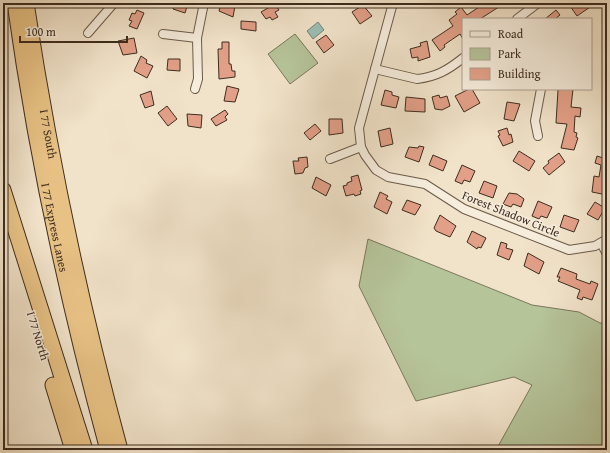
<svg xmlns="http://www.w3.org/2000/svg" width="610" height="453" viewBox="0 0 610 453" font-family="'Gentium Book Plus',serif">
	<rect width="100%" height="100%" fill="#f1e3ca"/>
	<filter id="stains"><feTurbulence type="fractalNoise" baseFrequency=".005" numOctaves="4"/><feColorMatrix values="0 0 0 0 .2 0 0 0 0 .09 0 0 0 0 .02 0 0 0 .5 -.17"/></filter>
	<radialGradient id="worn" r=".72"><stop offset=".6" stop-color="#630" stop-opacity="0"/><stop offset="1" stop-color="#630" stop-opacity=".3"/></radialGradient>
	<g fill="#b6c49a" stroke="#7a785c">
		<path d="M295,34L318,63L290,84L268,54Z"/>
		<path d="M368,239L532,305L579,312L600,323H607V450H496L532,385L514,377L416,401L359,286Z"/>
	</g>
	<path fill="#9bbeb5" stroke="#768479" d="M318,22L324,30L313,39L307,31Z"/>
	<g fill="#e3a088" stroke="#3e2c1e">
		<path d="M174,3H188L185,13L173,9Z"/>
		<path d="M221,3L235,6L233,17L219,11Z"/>
		<path d="M485,3H505L480,19H463V39L460,34L444,45L445,47L440,51L432,40L453,26L449,20L457,14L455,12L461,7L467,15Z"/>
		<path d="M568,3H596L577,16Z"/>
		<path d="M275,4L279,10L275,12L278,17L272,20L270,17L266,19L261,12Z"/>
		<path d="M363,5L372,16L360,24L352,12Z"/>
		<path d="M137,10L144,13L137,29L129,26L132,21L129,20L132,13L135,14Z"/>
		<path d="M556,10L560,15L555,19H545Z"/>
		<path d="M241,21L256,22V31L241,29Z"/>
		<path d="M326,35L334,45L324,53L316,42Z"/>
		<path d="M134,38L137,53L123,55L118,41Z"/>
		<path d="M427,41L430,57L418,61V57L412,58L410,49L421,46L420,43Z"/>
		<path d="M222,42H229V64H231L232,71H235V77L219,79L218,49H222Z"/>
		<path d="M141,56L147,60L146,63L153,66L147,78L134,71Z"/>
		<path d="M168,59H180V71L167,70Z"/>
		<path d="M227,86L239,89L235,102L224,101Z"/>
		<path d="M469,89H472L480,103L464,112L455,96Z"/>
		<path d="M561,89H573L571,107L581,108L580,117L575,116L574,132L577,133L576,137L578,138L574,150L561,148L567,124L556,123L558,90Z"/>
		<path d="M385,90L392,92V95L399,97L396,108L381,105Z"/>
		<path d="M151,91L154,105L145,108L140,95Z"/>
		<path d="M439,95L440,98L447,96L450,106L442,110L435,109L432,97Z"/>
		<path d="M406,97L425,99V112L405,111Z"/>
		<path d="M507,102L520,104L514,121L504,119Z"/>
		<path d="M167,106L177,119L168,126L158,113Z"/>
		<path d="M225,110L228,114L225,117L227,120L216,126L211,119Z"/>
		<path d="M187,114L202,115L201,128L188,126Z"/>
		<path d="M329,119H342L343,133L329,135Z"/>
		<path d="M315,124L321,131L310,140L304,133Z"/>
		<path d="M390,128L393,144L381,147L378,131Z"/>
		<path d="M507,128L509,135L511,134L513,142L503,146L498,136L500,135L498,131Z"/>
		<path d="M419,146L424,147L419,162L405,157L409,147L418,148Z"/>
		<path d="M604,150H607V195L592,192L594,176L599,177L601,165L595,163L597,156L603,158Z"/>
		<path d="M519,151L535,161L529,171L513,161Z"/>
		<path d="M559,153L565,162L549,175L543,168L549,163L548,161Z"/>
		<path d="M433,155L447,161L443,171L429,165Z"/>
		<path d="M307,157L308,167L305,168L303,173L295,174L293,161H299L298,158Z"/>
		<path d="M462,165L475,171L470,182L464,180L462,184L455,181Z"/>
		<path d="M358,175L362,190L360,191L361,194L355,196L354,194L346,196L343,186L347,185V183L352,181L351,177Z"/>
		<path d="M316,177L331,185L326,196L312,188Z"/>
		<path d="M484,181L497,186L493,198L479,193Z"/>
		<path d="M380,192L388,196L386,199L392,202L387,214L374,207Z"/>
		<path d="M509,193L517,194L524,199L521,207L513,204L511,207L503,204Z"/>
		<path d="M407,200L421,205L415,215L402,210Z"/>
		<path d="M538,201L552,207L547,218L541,216L539,219L532,216Z"/>
		<path d="M595,202L605,208L598,220L587,214Z"/>
		<path d="M440,215L456,226L450,237L436,231L434,228Z"/>
		<path d="M564,215L579,220L574,232L560,227Z"/>
		<path d="M472,231L486,238L481,248L478,247L477,249L467,242Z"/>
		<path d="M501,242L507,244L506,248L513,250L509,260L497,255Z"/>
		<path d="M528,253L544,262L539,274L524,266Z"/>
		<path d="M561,268L577,274L576,279L590,284L591,281L598,284L592,300L583,297L582,300L577,298L580,290L558,281L560,277H557Z"/>
	</g>
	<g fill="none" stroke-linecap="round" stroke-linejoin="round">
		<defs>
			<g id="minor">
				<path d="M393,3L359,128L361,147L365,155L376,170L388,177L425,184L464,209L569,250L595,246L607,239"/>
				<path d="M517,19L538,3"/>
				<path d="M88,33L114,3"/>
				<path d="M163,34L197,38"/>
				<path d="M375,69L417,79C436,77 448,70 463,58"/>
				<path d="M195,89L198,79L197,38L204,3"/>
				<path d="M538,136L535,121L541,89"/>
				<path d="M330,159L361,147"/>
				<path d="M601,243L607,254"/>
			</g>
			<g id="motorway">
				<path id="s1" d="M15,3C36,154 68,303 108,450"/>
				<path id="s2" d="M26,3C49,154 80,303 120,450"/>
				<path d="M3,190L85,450"/>
				<path d="M53,385L73,450"/>
			</g>
		</defs>
		<use href="#minor" stroke="#6b5a49" stroke-width="10"/>
		<use href="#motorway" stroke="#3e2c1e" stroke-width="17"/>
		<use href="#minor" stroke="#f6eddd" stroke-width="8"/>
		<use href="#motorway" stroke="#e8c285" stroke-width="15"/>
	</g>
	<g text-anchor="middle" stroke-width="3" stroke-linejoin="round" paint-order="stroke">
		<g font-size="12" fill="#3e2c1e" stroke="#f6eddd">
			<text dy="4" stroke="none"><textPath href="#s2" startOffset="133">I 77 South</textPath></text>
			<text transform="translate(511 214) rotate(22)" y="4">Forest Shadow Circle</text>
			<text dy="4" stroke="none"><textPath href="#s1" startOffset="228">I 77 Express Lanes</textPath></text>
			<text transform="translate(38 336) rotate(73)" y="4">I 77 North</text>
		</g>
	</g>
	<rect width="610" height="453" fill="none" stroke="#f1e3ca" stroke-width="16"/>
	<rect x="4" y="4" width="602" height="445" fill="none" stroke="#3e2c1e" stroke-width="2"/>
	<rect x="8" y="8" width="594" height="437" fill="none" stroke="#3e2c1e"/>
	<rect x="462" y="18" width="130" height="72" fill="#f6eddd" stroke="#aca091"/>
	<rect x="470" y="31" width="20" height="6" fill="#f6eddd" stroke="#aca091"/>
	<text x="498" y="38" font-size="12" fill="#3e2c1e">Road</text>
	<rect x="470" y="48" width="20" height="12" fill="#b6c49a" stroke="#aca091"/>
	<text x="498" y="58" font-size="12" fill="#3e2c1e">Park</text>
	<rect x="470" y="68" width="20" height="12" fill="#e3a088" stroke="#aca091"/>
	<text x="498" y="78" font-size="12" fill="#3e2c1e">Building</text>
	<path d="M20 36v6h107v-6" fill="none" stroke="#3e2c1e" stroke-width="2"/>
	<text x="26" y="36" font-size="12" fill="#3e2c1e" stroke="#f6eddd" stroke-width="3" paint-order="stroke">100 m</text>
	<rect width="100%" height="100%" filter="url(#stains)"/>
	<rect width="100%" height="100%" fill="url(#worn)"/>
</svg>
